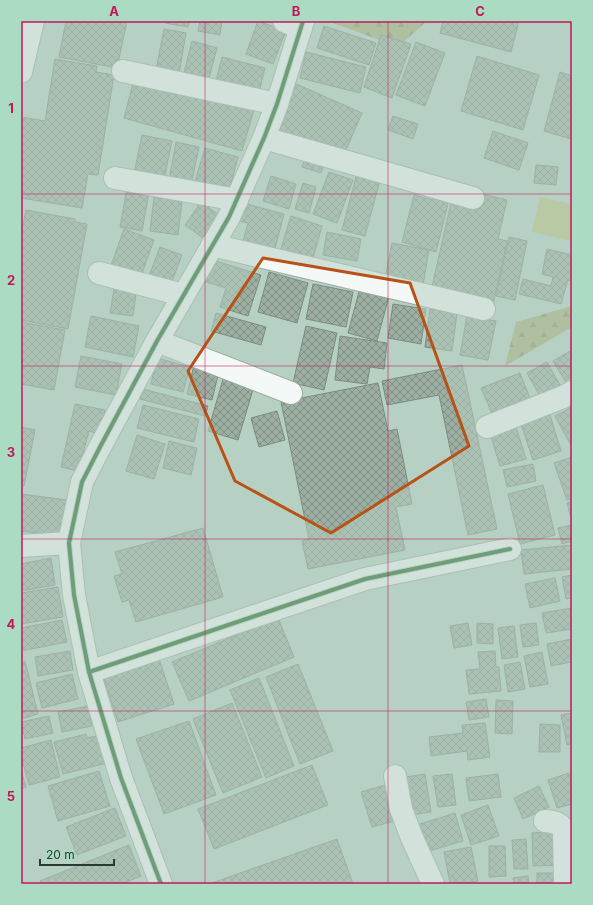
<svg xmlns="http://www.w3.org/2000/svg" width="593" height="905" viewBox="0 0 593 905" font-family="Inter,sans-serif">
	<defs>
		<pattern id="forest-firs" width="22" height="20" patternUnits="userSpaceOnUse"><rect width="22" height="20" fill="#a7ad77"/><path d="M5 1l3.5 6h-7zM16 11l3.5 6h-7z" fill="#888e62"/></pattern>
		<pattern id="building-cross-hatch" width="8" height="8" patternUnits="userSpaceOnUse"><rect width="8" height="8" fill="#9dafa3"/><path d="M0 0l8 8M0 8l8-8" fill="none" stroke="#809085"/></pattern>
	</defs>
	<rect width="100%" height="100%" fill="#b6d0c3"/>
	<g fill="url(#forest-firs)">
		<path d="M328,21H427L398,47Z"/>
		<path d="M572,306V327L505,366L516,322Z"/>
	</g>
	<path fill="#bac07e" d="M540,197L572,204V241L532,232Z"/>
	<g fill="url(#building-cross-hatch)" stroke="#7b8c81">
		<path d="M66,21H127L117,68L59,57Z"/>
		<path d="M165,21H189L188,27L165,23Z"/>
		<path d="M200,21H222L220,35L198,31Z"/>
		<path d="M258,21L286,31L273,64L246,54Z"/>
		<path d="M443,21H519L511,52L440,33Z"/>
		<path d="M324,26L376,43L369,65L317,48Z"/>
		<path d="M164,29L186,33L179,74L156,70Z"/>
		<path d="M381,35L411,44L392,98L364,87Z"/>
		<path d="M192,41L217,48L209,78L184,72Z"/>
		<path d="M416,42L445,53L425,106L396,95Z"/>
		<path d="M306,52L366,67L360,93L300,78Z"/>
		<path d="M477,56L539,75L523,130L461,111Z"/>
		<path d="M222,57L265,68L259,92L216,81Z"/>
		<path d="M55,59L97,66L96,72L114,75L98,175L88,174L82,208L21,198V117L45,121Z"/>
		<path d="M560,72L572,76V139L544,131Z"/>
		<path d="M135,76L254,110L242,151L124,118Z"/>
		<path d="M294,83L362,113L343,157L275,128Z"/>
		<path d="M393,116L418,124L413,139L388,130Z"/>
		<path d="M493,131L528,143L519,170L484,158Z"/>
		<path d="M142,135L172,141L164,180L134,174Z"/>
		<path d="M176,142L199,147L191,185L169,180Z"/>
		<path d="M205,148L238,157L228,195L194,185Z"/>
		<path d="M307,153L326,159L321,173L302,167Z"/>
		<path d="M536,165L558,167L556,185L534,183Z"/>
		<path d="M329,172L353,180L337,223L313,214Z"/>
		<path d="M357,173L380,180L365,236L342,230Z"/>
		<path d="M271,176L296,184L289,209L263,201Z"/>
		<path d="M303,183L316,187L309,213L295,209Z"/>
		<path d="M127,188L149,193L142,231L120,227Z"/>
		<path d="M435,192L450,196L436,252L402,242L414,195L433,200Z"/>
		<path d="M482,194L507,200L498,239L507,241L493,305L431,291L451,203L479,209Z"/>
		<path d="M154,197L182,201L178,235L150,231Z"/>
		<path d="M201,202L219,215L203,238L185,225Z"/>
		<path d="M243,203L284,214L273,256L241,248L248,223L238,221Z"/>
		<path d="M26,210L75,219V222L87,224L68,329L21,320V235Z"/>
		<path d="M291,216L322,226L312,262L280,252Z"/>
		<path d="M124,229L154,240L140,279L110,268Z"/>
		<path d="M327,232L361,239L357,261L323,255Z"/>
		<path d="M509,237L527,241L515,300L496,296Z"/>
		<path d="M392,243L429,250L423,285L385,278Z"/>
		<path d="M160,247L182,255L171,284L149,276Z"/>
		<path d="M547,249L572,255V281L568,280L561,304L519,294L523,279L551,286L553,277L542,274Z"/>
		<path d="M213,260L261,275L248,316L220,307L226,288L206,282Z"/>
		<path d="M269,272L308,283L297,323L258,312Z"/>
		<path d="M115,283L137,287L133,316L110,313Z"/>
		<path d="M313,284L353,292L346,327L306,319Z"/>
		<path d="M360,288L389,296L377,341L348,333Z"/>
		<path d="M393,304L426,309L421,344L388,338Z"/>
		<path d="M430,309L457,313L452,351L425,347Z"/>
		<path d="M216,313L266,327L261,345L211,331Z"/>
		<path d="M91,316L139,326L133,357L85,347Z"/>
		<path d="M467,316L496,321L488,360L460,355Z"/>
		<path d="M21,322L65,330L54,390L21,384Z"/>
		<path d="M306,326L337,333L324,390L293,383Z"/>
		<path d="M340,336L387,343L384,369L370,367L367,384L335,380Z"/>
		<path d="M572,350V377L565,381L553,361Z"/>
		<path d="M81,356L122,364L116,395L75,387Z"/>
		<path d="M157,358L190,367L183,392L151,384Z"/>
		<path d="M547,362L561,387L541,398L527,373Z"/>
		<path d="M194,365L219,371L212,400L187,394Z"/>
		<path d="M462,365L497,529L468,535L439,395L387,405L382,381Z"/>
		<path d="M520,373L531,401L493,416L481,388Z"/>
		<path d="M224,376L254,386L238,440L208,431Z"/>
		<path d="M378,383L388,431L397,429L412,504L396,507L405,550L308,569L302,541L309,539L281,402Z"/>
		<path d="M143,389L208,406L205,416L140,399Z"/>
		<path d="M75,404L105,410L99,434L89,431L78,471L61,467Z"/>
		<path d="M143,405L199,419L194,442L137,428Z"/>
		<path d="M572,407V447L555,416Z"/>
		<path d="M277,411L285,440L259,447L251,418Z"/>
		<path d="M550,415L561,451L533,460L521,424Z"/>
		<path d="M21,427L35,430L24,486H21Z"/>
		<path d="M516,427L526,459L500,466L490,434Z"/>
		<path d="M137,435L165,444L154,479L126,471Z"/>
		<path d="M169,441L197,448L191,475L163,468Z"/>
		<path d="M572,457V499L567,500L554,463Z"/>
		<path d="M533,464L536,481L507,487L503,470Z"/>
		<path d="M543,485L555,535L520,544L508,494Z"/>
		<path d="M21,494L67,500L63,536L21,531Z"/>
		<path d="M572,501V522L567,503Z"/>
		<path d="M572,525V541L562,544L558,528Z"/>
		<path d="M203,528L223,597L136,622L129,600L122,602L114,576L122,574L115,552Z"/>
		<path d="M572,545V569L524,574L521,550Z"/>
		<path d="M51,558L55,585L21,591V564Z"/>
		<path d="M572,575V598L566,599L562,577Z"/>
		<path d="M555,578L560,601L530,608L525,584Z"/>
		<path d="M58,587L63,617L21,624V593Z"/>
		<path d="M572,608V629L546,633L542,613Z"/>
		<path d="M278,618L294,657L189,701L172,662Z"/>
		<path d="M62,620L67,642L21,651V628Z"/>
		<path d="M468,623L472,645L454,648L450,626Z"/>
		<path d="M477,623L493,624V644L477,643Z"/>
		<path d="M536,623L539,645L523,647L520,625Z"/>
		<path d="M514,626L518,657L502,659L498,628Z"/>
		<path d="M572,639V662L551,666L547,644Z"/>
		<path d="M70,651L73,670L38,676L35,657Z"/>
		<path d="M495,651L496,667H499L501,691L469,694L466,670L480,669L478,652Z"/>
		<path d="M542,652L548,684L530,687L524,656Z"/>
		<path d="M159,659L174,704L118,722L103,677Z"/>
		<path d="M25,661L38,714L21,719V662Z"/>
		<path d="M520,662L525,689L508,692L504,665Z"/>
		<path d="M298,664L333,751L300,764L266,677Z"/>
		<path d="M72,674L78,699L42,708L36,683Z"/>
		<path d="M259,678L294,766L266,778L230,690Z"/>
		<path d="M486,699L489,717L469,720L466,702Z"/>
		<path d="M496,700L513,701L512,734L495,733Z"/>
		<path d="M232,703L262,777L223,793L193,719Z"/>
		<path d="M88,706L92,726L62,732L58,712Z"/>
		<path d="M572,713V744L567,745L561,715Z"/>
		<path d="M49,716L53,733L25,739L21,722Z"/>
		<path d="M189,721L216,795L164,814L136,739Z"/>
		<path d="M485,723L490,757L468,760L467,751L431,756L429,737L463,733L462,725Z"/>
		<path d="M540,724L560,725V752H539Z"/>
		<path d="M86,734L87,738L100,735L107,763L63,774L54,742Z"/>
		<path d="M51,740L60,777L29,785L21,756V748Z"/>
		<path d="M312,765L328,805L214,849L198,809Z"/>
		<path d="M21,770L26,787L21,789Z"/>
		<path d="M99,771L110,806L58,821L48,786Z"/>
		<path d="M569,773L572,784V804L557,808L548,780Z"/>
		<path d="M425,774L431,812L405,816L400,778Z"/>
		<path d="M452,774L456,805L438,807L433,776Z"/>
		<path d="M498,774L501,797L469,801L466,778Z"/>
		<path d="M389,784L399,820L372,827L361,792Z"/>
		<path d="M539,786L549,807L523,819L514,798Z"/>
		<path d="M488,805L499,836L471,845L461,815Z"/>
		<path d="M115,808L126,836L77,855L66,827Z"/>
		<path d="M455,813L463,841L426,852L417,825Z"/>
		<path d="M562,831L564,865L533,866L532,833Z"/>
		<path d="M337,839L353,884H209Z"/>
		<path d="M526,839L528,869H514L512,840Z"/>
		<path d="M129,845L141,876L122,884H41L40,881Z"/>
		<path d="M489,846H505L506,876L489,877Z"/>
		<path d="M471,847L478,881L464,884H450L444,852Z"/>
		<rect x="537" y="873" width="27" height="11"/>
		<path d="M528,876L529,884H514L513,878Z"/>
	</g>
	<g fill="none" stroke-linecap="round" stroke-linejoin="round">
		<defs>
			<g id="street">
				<path d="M284,21L301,28"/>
				<path d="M123,71L277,104"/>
				<path d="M21,72L33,21"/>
				<path d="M264,138L473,198"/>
				<path d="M115,178L237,200"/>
				<path d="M212,245L484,309"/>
				<path d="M99,273L183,295"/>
				<path d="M157,341L291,393"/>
				<path d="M487,427L563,397L572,392"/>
				<path d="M21,546L69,543"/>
				<path d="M89,672L365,579L510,549"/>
				<path d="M395,776L401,809L412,838L433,884"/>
				<path d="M545,821C553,822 560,822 564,831L565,884"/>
				<path d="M161,884L121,778L89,672L74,595L69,543L82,482L100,447L157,341L229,217L264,138L277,104L303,21"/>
			</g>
		</defs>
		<use href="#street" stroke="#97aca1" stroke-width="24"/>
		<use href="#street" stroke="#f4f8f6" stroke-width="22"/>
		<defs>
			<g id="cycleway">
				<path d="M89,672L365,579L510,549"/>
				<path d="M161,884L121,778L89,672L74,595L69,543L82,482L100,447L157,341L229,217L264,138L277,104L303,21"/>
			</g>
		</defs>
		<use href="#cycleway" stroke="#acdbc3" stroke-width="6"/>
		<use href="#cycleway" stroke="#1b5e20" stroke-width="4"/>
	</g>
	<path d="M0 0H593V905H0ZM263,258L410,283L469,446L331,533L235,481L188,371Z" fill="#b6d0c3" fill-opacity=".55" fill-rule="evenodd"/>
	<path fill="none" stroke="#b85216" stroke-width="3" stroke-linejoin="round" d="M263,258L410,283L469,446L331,533L235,481L188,371Z"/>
	<path fill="none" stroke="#c2185b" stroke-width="1" stroke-opacity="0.55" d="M205,21V884M388,21V884M21,194H572M21,366H572M21,539H572M21,711H572"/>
	<rect width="593" height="905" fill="none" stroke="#acdbc3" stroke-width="44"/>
	<path d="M40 859v6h74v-6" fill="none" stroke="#283b32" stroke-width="2"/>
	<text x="46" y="859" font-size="12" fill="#283b32" stroke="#acdbc3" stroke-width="3" paint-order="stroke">20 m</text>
	<rect x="22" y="22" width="549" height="861" fill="none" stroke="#c2185b" stroke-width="1.5"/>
	<g font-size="13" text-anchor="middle" font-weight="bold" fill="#c2185b">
		<text x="114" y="16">A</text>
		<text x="296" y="16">B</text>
		<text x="480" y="16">C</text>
		<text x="11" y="113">1</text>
		<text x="11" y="285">2</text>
		<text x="11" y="457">3</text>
		<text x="11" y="629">4</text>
		<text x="11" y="801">5</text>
	</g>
</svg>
